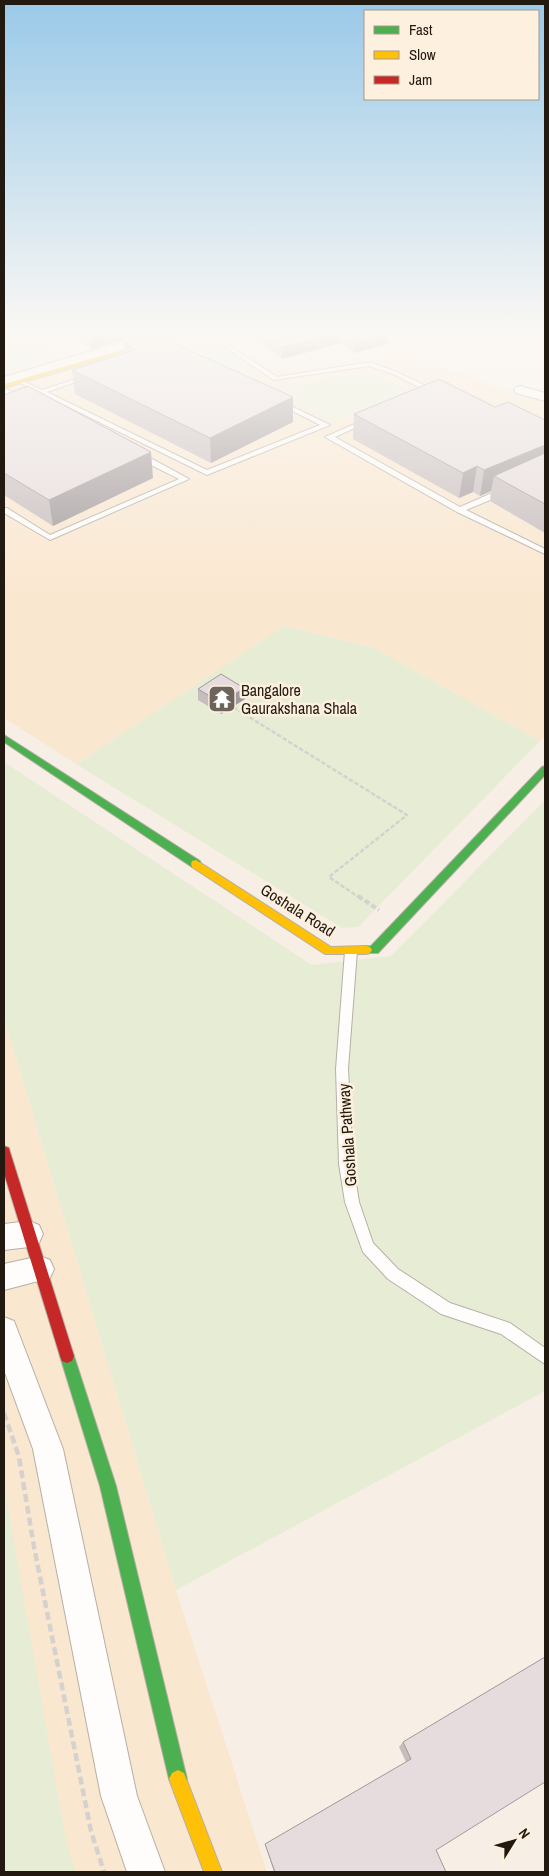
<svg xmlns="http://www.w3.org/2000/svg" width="549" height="1876" viewBox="0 0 549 1876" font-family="'Archivo Narrow',sans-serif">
	<rect width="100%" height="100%" fill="#f7efe6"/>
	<g fill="#fae7d0">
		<path d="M41,332H220L269,367L395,353L545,402V736L540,741L374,648L284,626L76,764L4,718V374L53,359Z"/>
		<path d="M4,1018L176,1590L267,1872H4Z"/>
	</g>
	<g fill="#e7edd4">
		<path d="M4,332H41L53,359L4,374Z"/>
		<path d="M191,338L223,348L257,375L250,378L177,344L180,340Z"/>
		<path d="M348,374L373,375L410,390L331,422L271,391Z"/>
		<path d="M284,626L374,648L540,741L358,927L342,928L76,764Z"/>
		<path d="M4,762L312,965L391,956L545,800V1391L176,1590L4,1018Z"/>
		<path d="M4,1484L66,1841L76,1872H4Z"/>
	</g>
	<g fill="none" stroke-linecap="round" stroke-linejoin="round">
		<defs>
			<g id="lane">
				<path d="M117,332H124L135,343L130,344Z"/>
				<path d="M202,332H209L277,377L370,362L397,372L428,387L431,394L422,396V394L424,393L423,389L393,374L369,366L274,380Z"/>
				<path d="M85,376L90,377L47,392L207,470L320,425L279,404V402H283L330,425L207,475L16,381L21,380L42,390Z"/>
				<path d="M4,388L24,398L25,399L20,400L4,393Z"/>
				<path d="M366,419L372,420L335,437L460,507L501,489H507V493L466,510L545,549V554L457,512L325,437Z"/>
				<path d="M137,454H143L189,479L50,540L4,513V508H7L50,535L179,479L137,458Z"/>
				<path d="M351,947L355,948L357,951L348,1069L353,1164L359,1202L373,1243L398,1269L450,1303L510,1323L545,1348V1364L501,1334L441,1314L388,1279L363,1252L345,1202L339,1164L336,1069L345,951L347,948Z"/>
			</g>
			<g id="street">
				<path d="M154,332H174L172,335L4,385V377Z"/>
				<path d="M521,386L545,393V401L516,393L514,390L516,387Z"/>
				<path d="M29,1221L39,1225L43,1234L39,1243L29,1247L4,1250V1224Z"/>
				<path d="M40,1256L50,1260L54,1269L50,1278L4,1290V1264Z"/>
				<path d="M4,1317L14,1321L63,1449L137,1796L165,1872H127L101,1796L33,1449L4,1370Z"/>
			</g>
			<g id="fast">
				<path d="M4,735L200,861L201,864L200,867H192L4,742Z"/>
				<path d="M545,766V775L378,953H362L360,950L362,947L371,946L542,767Z"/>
				<path d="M67,1349L72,1351L74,1356L116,1486L187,1779L184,1785L178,1788L172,1785L169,1779L100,1486L60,1356L62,1351Z"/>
			</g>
			<g id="slow">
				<path d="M184,332H194L4,388V384Z"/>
				<path d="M196,860L331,947L366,946L370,947L372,950L370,953L366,954H325L192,867L191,864L192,861Z"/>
				<path d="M178,1770L184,1773L222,1872H204L169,1779L172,1773Z"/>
			</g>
			<path id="jam" d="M4,1146L9,1148L10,1152L74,1356L72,1361L67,1363L62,1361L60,1356L4,1173Z"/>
		</defs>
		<use href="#lane" stroke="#b7afa6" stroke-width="2"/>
		<use href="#street" stroke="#b7afa6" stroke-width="2"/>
		<use href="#fast" stroke="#b7afa6" stroke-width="2"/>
		<use href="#slow" stroke="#b7afa6" stroke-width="2"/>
		<use href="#jam" stroke="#b7afa6" stroke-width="2"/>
		<path stroke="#d4d1ce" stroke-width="2" stroke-dasharray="3 2" stroke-linecap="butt" d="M31,332L42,353"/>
		<path stroke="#d4d1ce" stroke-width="2.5" stroke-dasharray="4.5 2" stroke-linecap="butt" d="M233,707L407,815L329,877L360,898"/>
		<path stroke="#d4d1ce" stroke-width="4" stroke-dasharray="5.5 2.5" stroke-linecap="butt" d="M358,896L379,910"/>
		<path stroke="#d4d1ce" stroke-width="4.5" stroke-dasharray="8 4" stroke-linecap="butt" d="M4,1413L19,1457L34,1547L91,1831L104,1872"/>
		<use href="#lane" fill="#fefdfb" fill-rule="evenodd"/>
		<use href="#street" fill="#fefdfb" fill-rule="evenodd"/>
		<use href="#fast" fill="#4caf50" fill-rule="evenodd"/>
		<use href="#slow" fill="#ffc107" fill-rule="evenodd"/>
		<use href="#jam" fill="#c62828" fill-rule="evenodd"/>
	</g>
	<g fill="#c6bdbe">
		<path d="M62,332H122V340L92,349Z"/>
		<path d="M127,332H147L131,337Z"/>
		<path d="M245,332H388V344L354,353L341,343L282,359Z"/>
		<path d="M124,344L293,422L211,463L75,394L72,370L125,353Z"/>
		<path d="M4,395L153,478L53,526L4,495Z"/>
		<path d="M495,407L545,420V533L490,501L491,491L480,496L473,492L459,498L353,439L354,414Z"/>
		<path d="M244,688L245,699L221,714L198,700V689Z"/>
		<path d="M545,1657L436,1850L446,1872H274L265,1844L406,1762L399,1747L403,1742Z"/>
	</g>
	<g fill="#a19a9b">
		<path d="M107,332H122V340L92,349L90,337Z"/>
		<path d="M131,332H147L131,337Z"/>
		<path d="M338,332H342L341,343L282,359V347Z"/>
		<path d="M389,333L388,344L354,353L355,341Z"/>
		<path d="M293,397V422L211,463L210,438Z"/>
		<path d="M545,445V468L494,476L491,491L480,496L484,470Z"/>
		<path d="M151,452L153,478L53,526L49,500Z"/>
		<path d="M477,466L473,492L459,498L463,473Z"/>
		<path d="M244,688L245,699L221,714V703Z"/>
	</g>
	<g fill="#e6dcdd" stroke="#a19a9b">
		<path d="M81,332H107L90,337Z"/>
		<path d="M261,332H338L282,347Z"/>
		<path d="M343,332H388L389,333L355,341Z"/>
		<path d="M153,334L293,397L210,438L72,370L135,350L124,344Z"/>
		<path d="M439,379L495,407L508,402L545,420V445L484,470L477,466L463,473L354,414Z"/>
		<path d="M28,386L151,452L49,500L4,473V395Z"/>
		<path d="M545,453V504L494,476Z"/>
		<path d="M221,674L244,688L221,703L198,689Z"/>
		<path d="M545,1657V1782L436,1850L446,1872H275L265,1844L411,1759L403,1742Z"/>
	</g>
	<linearGradient id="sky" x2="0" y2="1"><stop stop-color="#99c9e8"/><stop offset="0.56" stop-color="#fbf8f4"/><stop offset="1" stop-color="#fbf8f4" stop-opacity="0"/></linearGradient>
	<rect width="549" height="595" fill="url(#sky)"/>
	<defs>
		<symbol id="temple-square" viewBox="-11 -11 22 22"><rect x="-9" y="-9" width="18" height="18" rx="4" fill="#6d655b" stroke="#fef0df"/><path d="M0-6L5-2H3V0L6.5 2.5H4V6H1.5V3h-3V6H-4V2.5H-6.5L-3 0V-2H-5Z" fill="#fff"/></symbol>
	</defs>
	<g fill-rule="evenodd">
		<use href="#temple-square" x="206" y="683" width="32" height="32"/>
	</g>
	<g text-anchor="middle" stroke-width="5" stroke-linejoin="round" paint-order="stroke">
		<g font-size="16" fill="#221a10" stroke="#fef0df" text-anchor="start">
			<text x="241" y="696">Bangalore<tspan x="241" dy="18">Gaurakshana Shala</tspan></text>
		</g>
		<g font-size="16" fill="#221a10" stroke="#fef0df">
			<text transform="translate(298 910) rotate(32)" y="6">Goshala Road</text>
			<text transform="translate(347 1135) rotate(-94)" y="6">Goshala Pathway</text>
		</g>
	</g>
	<rect width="549" height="1876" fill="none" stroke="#221a10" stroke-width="10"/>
	<rect x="364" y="10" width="175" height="90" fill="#fef0df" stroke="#a69a8c"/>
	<rect x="374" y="26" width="25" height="8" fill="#4caf50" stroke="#a69a8c"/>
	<text x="409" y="35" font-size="15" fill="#221a10">Fast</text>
	<rect x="374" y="51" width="25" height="8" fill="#ffc107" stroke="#a69a8c"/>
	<text x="409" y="60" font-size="15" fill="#221a10">Slow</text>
	<rect x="374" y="76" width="25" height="8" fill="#c62828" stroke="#a69a8c"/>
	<text x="409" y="85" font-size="15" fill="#221a10">Jam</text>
	<g transform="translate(514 1841) rotate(53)" stroke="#fef0df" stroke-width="4" paint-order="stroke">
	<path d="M0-4L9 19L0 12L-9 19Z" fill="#221a10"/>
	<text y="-8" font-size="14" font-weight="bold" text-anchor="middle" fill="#221a10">N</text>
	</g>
</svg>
